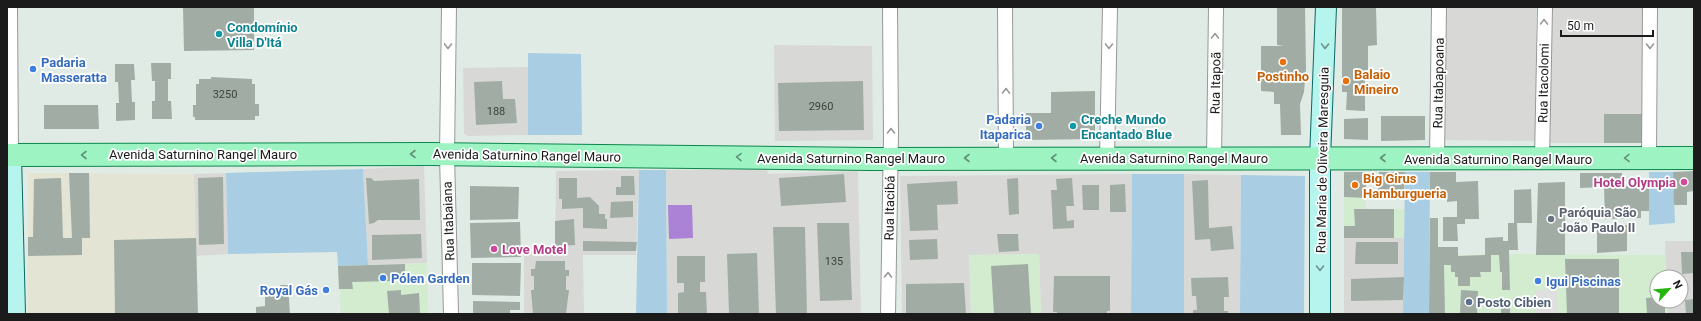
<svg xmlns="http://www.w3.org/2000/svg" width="1701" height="321" viewBox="0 0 1701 321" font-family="Roboto,sans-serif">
	<rect width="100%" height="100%" fill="#e1ebe6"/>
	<g fill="#d8d9d7">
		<path d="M1442,7H1536V141L1441,140Z"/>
		<path d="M1550,7H1645L1643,143H1548Z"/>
		<path d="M774,45L872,46L873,140L775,141Z"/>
		<path d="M528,67V135L468,136L464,134L463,68Z"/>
		<path d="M424,166L427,263L368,265L363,169Z"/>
		<path d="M767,169L768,174L858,171L861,314H667L666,170Z"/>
		<path d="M639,170L636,255H583L584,314H524V254H555L556,171Z"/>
		<path d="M226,173L228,254L196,256L194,174Z"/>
		<path d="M1132,174L1131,314H1041L1039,254L969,255L971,314H902L900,176Z"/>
		<path d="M1184,174L1241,175L1240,314H1184Z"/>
		<path d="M1344,238H1404L1403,314H1344Z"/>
		<path d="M1665,241H1694V314H1668L1667,301H1681V277H1666Z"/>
	</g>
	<g fill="#d3ecd0">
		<path d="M1344,197L1366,198V209H1404V238H1344Z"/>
		<path d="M1039,254L1041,314H971L969,255Z"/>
		<path d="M1509,254L1665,255L1666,277H1657V301H1667L1668,314H1429L1430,256Z"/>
		<path d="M427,263L428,314H341L338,266Z"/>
	</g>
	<path fill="#e3e4d3" d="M28,173L194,174L198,314H28Z"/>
	<g fill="#a9cde3">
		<path d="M528,53L581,54L582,135H528Z"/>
		<path d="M363,169L368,265L338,266L337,252L228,254L226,173Z"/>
		<path d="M639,170H666L667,314H636Z"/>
		<path d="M1405,172H1430L1429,314H1403Z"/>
		<path d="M1649,172H1673L1675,223L1649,225Z"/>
		<path d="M1132,174H1184V314H1131Z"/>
		<path d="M1241,175L1305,176L1304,314H1240Z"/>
	</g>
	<path fill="#ab83d6" d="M668,205H692L693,238L669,239Z"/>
	<path fill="#dfdfdf" d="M1557,289L1558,314H1536L1535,290Z"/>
	<g fill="#a1ada4">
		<path d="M183,7H254V50L184,51Z"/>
		<path d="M1277,7H1305L1306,68L1304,92L1300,104L1301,135H1281L1280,104H1274V92L1261,91V46H1284L1277,45Z"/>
		<path d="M1342,7H1376L1377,45L1368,46V70H1365V111L1346,110L1347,92H1342Z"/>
		<path d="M151,63H171V79H168V101H171L172,119H152V101H155V81H152Z"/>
		<path d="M115,64H134L135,80H131L132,102H135V120L116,121V103H119L118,82H115Z"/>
		<path d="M211,77L252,79V84H255V104H259V116H255V120H195V117H193V105H196V84H199V79H211Z"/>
		<path d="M502,81L503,99H515L517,123L476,125L474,82Z"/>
		<path d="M863,81L864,130L779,131L778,83Z"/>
		<path d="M1095,91V139L1026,140V113H1051V92Z"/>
		<path d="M44,105H98L99,129H44Z"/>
		<rect x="1604" y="114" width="39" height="29"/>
		<path d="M1381,116H1425V140L1381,141Z"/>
		<path d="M1368,118V140L1344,139V119Z"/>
		<path d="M1694,171V191L1687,192V205H1674L1673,172Z"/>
		<path d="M1344,172H1366V198L1344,197Z"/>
		<path d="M1379,172H1405L1404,194H1378Z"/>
		<path d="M1430,172H1456V182L1478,181L1479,219H1465V224H1457L1458,241H1443V217H1457V201L1447,202V196L1430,197Z"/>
		<path d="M69,173H89L90,238H82V255L28,256V237H33L34,179L61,178L63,238H72Z"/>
		<path d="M1580,173H1622V186L1649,185V211H1641V218L1605,219L1604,187L1580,188Z"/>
		<path d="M844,174L846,202L781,206L779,178Z"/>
		<path d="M621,176H634L635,195H616V187H621Z"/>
		<path d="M223,177L224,244L199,245L198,178Z"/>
		<path d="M366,178H371L374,181L419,179L420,220H378L374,223L369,224Z"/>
		<path d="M559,178H577V198L590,197L599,206V214H605V219H607V229L583,228V208L562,209V199H559Z"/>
		<path d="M1018,178L1019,214L1009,215L1007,179Z"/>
		<path d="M1072,178L1074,206H1066L1067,221L1074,220V228L1053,229L1051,190H1057L1056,179Z"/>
		<path d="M1208,180L1209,228L1232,226L1234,249L1211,251L1210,239L1195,240L1192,181Z"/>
		<path d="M957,181L958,204L937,205L938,230L910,231L907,184Z"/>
		<path d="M1565,182V255H1536L1538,183Z"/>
		<path d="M1125,184L1126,212H1110V185Z"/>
		<path d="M1082,185H1099V210H1083Z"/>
		<path d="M470,186L519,187L518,219L470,220Z"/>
		<path d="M1531,189L1532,223H1517L1518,250H1509L1510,290H1502V272H1500L1499,255H1491V272H1480L1481,277H1470V286H1458V277H1455V272H1451V265H1444L1445,314H1429L1430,218H1438V247H1458V256L1485,255V238L1503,237V241H1508V223H1514V190Z"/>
		<path d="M633,201V217L610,218L611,202Z"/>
		<path d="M1354,209H1394V238H1344V226H1355Z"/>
		<path d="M574,219L575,245L555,246V221Z"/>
		<path d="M520,222L521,257L471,258L470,223Z"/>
		<path d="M817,223H849L852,300L820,301Z"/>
		<path d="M1627,225V251L1597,253V226Z"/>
		<path d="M773,227H805L807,314H776Z"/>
		<path d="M421,234L422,258L372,260V235Z"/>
		<path d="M997,234H1018L1019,251L999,252Z"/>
		<path d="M196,238L198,314H115L114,240Z"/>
		<path d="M937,239L938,259L910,260L909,240Z"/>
		<path d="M583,241L637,242L636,251H583Z"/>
		<path d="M1356,242H1398V264H1355Z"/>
		<path d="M1681,252H1694V273L1682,274Z"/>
		<path d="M757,253L759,314H729L727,254Z"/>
		<path d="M677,256H705V282H700V292H706L707,314H678V293L684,292V283H677Z"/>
		<path d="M1565,259H1619V314H1567Z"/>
		<path d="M536,261H565V270H569V276H566V290H569L566,314H533L531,290H534V276H531V269H535Z"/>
		<path d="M472,263H521L520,296L472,295Z"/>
		<path d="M405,264V276H391V281L352,282L353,289H339L338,266Z"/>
		<path d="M1028,264L1031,314H994L991,266Z"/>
		<path d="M1054,276H1110V311H1107V314H1057V312H1053Z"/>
		<path d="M1228,277L1229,297H1224V311H1228V314H1193V310H1197L1196,296H1192L1191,278Z"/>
		<path d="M1404,277L1403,300L1351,301V279Z"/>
		<path d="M964,283L966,314H906V284Z"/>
		<path d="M280,285H288L290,314H256V307L265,306V292H281Z"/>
		<path d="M401,290V295L419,293L420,314H389L387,291Z"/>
		<path d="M1461,290L1478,291L1477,314H1460Z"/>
		<path d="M1657,297V301H1665V314H1647L1646,298Z"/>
		<path d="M1694,299V314H1686L1685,300Z"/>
		<path d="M473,301L520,302V310H510V314H473Z"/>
		<rect x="1501" y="306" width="9" height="8"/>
	</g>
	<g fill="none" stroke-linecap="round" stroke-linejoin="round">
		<defs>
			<g id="street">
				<path d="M10,7L11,155"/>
				<path d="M449,7L447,155L451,314"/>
				<path d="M1005,7L1006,158"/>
				<path d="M1107,158L1110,7"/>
				<path d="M1437,158L1439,7"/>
				<path d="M1649,158L1650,7"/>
				<path d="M1214,159L1216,7"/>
				<path d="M1542,159L1545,7"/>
				<path d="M888,314L891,136L890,7"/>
			</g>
			<g id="secondary">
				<path d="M11,155L15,314"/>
				<path d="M1320,314V159L1326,7"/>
			</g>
			<path id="primary" d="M7,155L430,154L872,159L1694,158"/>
		</defs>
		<use href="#street" stroke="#989898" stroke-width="16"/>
		<use href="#secondary" stroke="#0c6764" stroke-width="22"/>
		<use href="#primary" stroke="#0b864c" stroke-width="24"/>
		<use href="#street" stroke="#fff" stroke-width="14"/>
		<use href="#secondary" stroke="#b6f4ee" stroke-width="20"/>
		<use href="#primary" stroke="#9df4c2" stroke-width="22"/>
	</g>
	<defs><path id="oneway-chevron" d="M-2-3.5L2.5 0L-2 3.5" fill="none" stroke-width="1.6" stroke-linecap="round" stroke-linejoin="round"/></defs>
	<g stroke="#989898">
		<use href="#oneway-chevron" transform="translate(1544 22) rotate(-89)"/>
		<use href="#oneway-chevron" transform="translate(1215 36) rotate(-89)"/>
		<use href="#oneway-chevron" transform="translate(448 46) rotate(91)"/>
		<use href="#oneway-chevron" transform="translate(1109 46) rotate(91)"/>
		<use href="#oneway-chevron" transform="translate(1650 46) rotate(90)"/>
		<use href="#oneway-chevron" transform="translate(1006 91) rotate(-90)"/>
		<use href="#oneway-chevron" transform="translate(891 131) rotate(-90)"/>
		<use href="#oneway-chevron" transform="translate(888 275) rotate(-89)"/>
	</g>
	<g stroke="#70928f">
		<use href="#oneway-chevron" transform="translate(1325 46) rotate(92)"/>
		<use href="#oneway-chevron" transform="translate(1320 268) rotate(90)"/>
	</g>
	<g stroke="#629277">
		<use href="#oneway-chevron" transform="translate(413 154) rotate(-180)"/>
		<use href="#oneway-chevron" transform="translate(84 155) rotate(180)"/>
		<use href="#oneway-chevron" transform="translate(739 157) rotate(-179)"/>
		<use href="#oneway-chevron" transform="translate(967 158) rotate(180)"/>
		<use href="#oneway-chevron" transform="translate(1054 158) rotate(-180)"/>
		<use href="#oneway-chevron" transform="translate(1383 158) rotate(180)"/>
		<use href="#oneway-chevron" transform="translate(1627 158) rotate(179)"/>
	</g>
	<g fill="#0f9aa8" stroke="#fff" stroke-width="1.5">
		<circle cx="219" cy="34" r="4"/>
		<circle cx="1073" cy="126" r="4"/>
	</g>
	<g fill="#e8710a" stroke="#fff" stroke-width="1.5">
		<circle cx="1283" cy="62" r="4"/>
		<circle cx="1346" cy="81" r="4"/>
		<circle cx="1355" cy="185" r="4"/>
	</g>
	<g fill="#3f7fe0" stroke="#fff" stroke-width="1.5">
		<circle cx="33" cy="69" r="4"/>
		<circle cx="1039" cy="126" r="4"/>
		<circle cx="383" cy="278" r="4"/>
		<circle cx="1538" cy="281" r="4"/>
		<circle cx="326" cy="290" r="4"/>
	</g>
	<g fill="#d1479c" stroke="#fff" stroke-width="1.5">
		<circle cx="1684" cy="182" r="4"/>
		<circle cx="494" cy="249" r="4"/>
	</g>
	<circle fill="#6b7280" stroke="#fff" stroke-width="1.5" cx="1551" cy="219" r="4"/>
	<circle fill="#5c6f8a" stroke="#fff" stroke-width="1.5" cx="1469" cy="302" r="4"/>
	<g text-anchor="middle" stroke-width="3.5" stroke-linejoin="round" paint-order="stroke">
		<g font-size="11" fill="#3c403d">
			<text x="225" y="98">3250</text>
			<text x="821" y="110">2960</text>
			<text x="496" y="115">188</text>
			<text x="834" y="265">135</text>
		</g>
		<g font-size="13" font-weight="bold" fill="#0d838f" stroke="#fff" text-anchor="start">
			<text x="227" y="32">Condomínio<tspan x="227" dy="15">Villa D'Itá</tspan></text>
			<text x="1081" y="124">Creche Mundo<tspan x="1081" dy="15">Encantado Blue</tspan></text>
		</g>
		<g font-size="13" font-weight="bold" fill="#366cbe" stroke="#fff" text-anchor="start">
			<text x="41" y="67">Padaria<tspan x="41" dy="15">Masseratta</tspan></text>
			<text x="1031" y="124" text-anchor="end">Padaria<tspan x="1031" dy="15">Itaparica</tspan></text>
			<text x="391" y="283">Pólen Garden</text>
			<text x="1546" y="286">Igui Piscinas</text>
			<text x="318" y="295" text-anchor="end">Royal Gás</text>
		</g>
		<g font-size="13" font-weight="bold" fill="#c56008" stroke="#fff" text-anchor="start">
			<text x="1354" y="79">Balaio<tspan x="1354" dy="15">Mineiro</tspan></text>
			<text x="1283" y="81" text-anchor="middle">Postinho</text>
			<text x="1363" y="183">Big Girus<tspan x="1363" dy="15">Hamburgueria</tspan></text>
		</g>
		<g font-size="13" fill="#1b1b1b" stroke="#fff">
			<text transform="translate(1215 83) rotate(-89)" y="5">Rua Itapoã</text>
			<text transform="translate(1438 83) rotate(-89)" y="5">Rua Itabapoana</text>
			<text transform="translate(1543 83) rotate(-89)" y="5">Rua Itacolomi</text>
			<text x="203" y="159">Avenida Saturnino Rangel Mauro</text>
			<text transform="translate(527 155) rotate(1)" y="5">Avenida Saturnino Rangel Mauro</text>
			<text x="851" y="163">Avenida Saturnino Rangel Mauro</text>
			<text x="1174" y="163">Avenida Saturnino Rangel Mauro</text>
			<text x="1498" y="164">Avenida Saturnino Rangel Mauro</text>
			<text transform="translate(1322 160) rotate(-89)" y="5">Rua Maria de Oliveira Maresguia</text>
			<text transform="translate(889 208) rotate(-89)" y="5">Rua Itacibá</text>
			<text transform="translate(448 221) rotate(-92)" y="5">Rua Itabaiana</text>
		</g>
		<g font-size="13" font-weight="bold" fill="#b23c85" stroke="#fff" text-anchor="end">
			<text x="1676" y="187">Hotel Olympia</text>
			<text x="502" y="254" text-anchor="start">Love Motel</text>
		</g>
		<g font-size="13" font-weight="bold" fill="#5b616d" stroke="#fff" text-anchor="start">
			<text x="1559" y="217">Paróquia São<tspan x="1559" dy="15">João Paulo II</tspan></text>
		</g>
		<g font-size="13" font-weight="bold" fill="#4e5e75" stroke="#fff" text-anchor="start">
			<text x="1477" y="307">Posto Cibien</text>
		</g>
	</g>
	<rect width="1701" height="321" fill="none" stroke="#1b1b1b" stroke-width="16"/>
	<g transform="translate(1669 289) rotate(63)"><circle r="19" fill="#ffffff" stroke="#a4a4a4"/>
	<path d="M0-3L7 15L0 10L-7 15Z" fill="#26b60f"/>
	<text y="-6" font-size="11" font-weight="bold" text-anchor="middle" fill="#1b1b1b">N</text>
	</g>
	<path d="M1561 30v6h92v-6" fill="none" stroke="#1b1b1b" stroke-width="2"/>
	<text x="1567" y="30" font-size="12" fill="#1b1b1b" stroke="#ffffff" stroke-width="3" paint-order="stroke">50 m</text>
</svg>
